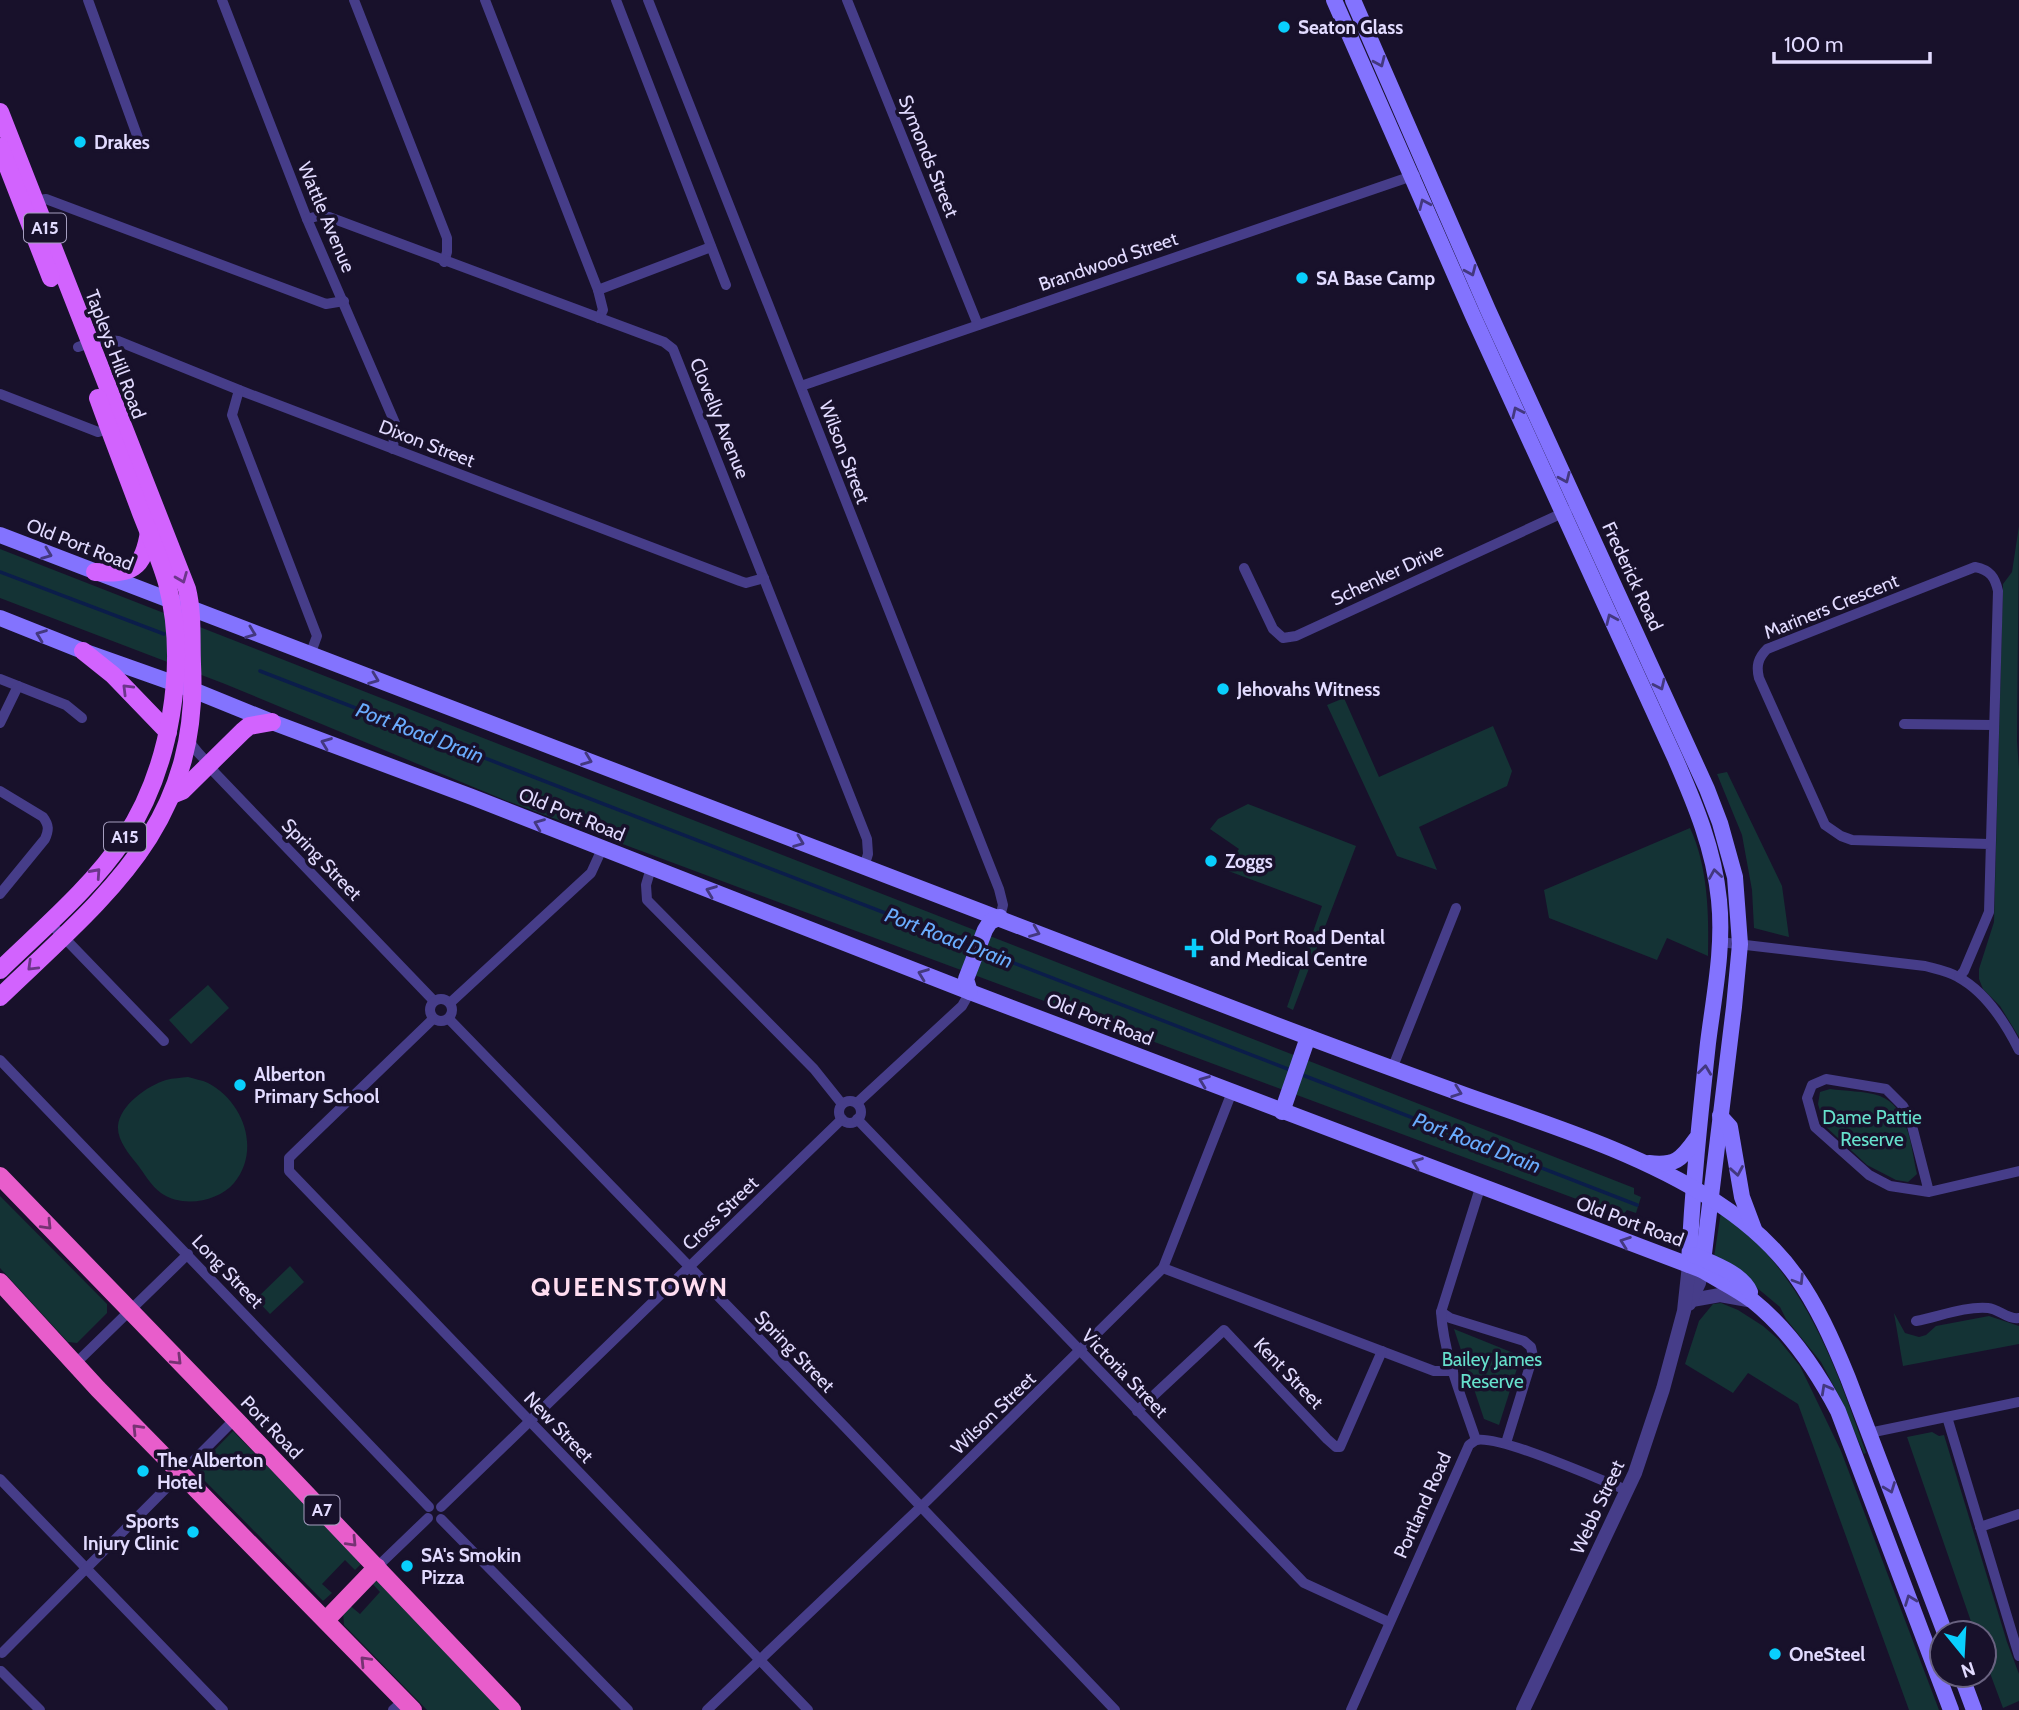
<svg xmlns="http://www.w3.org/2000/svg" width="2019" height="1710" viewBox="0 0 2019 1710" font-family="Cabin,sans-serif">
	<rect width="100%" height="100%" fill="#18112b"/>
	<g fill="#143335">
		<path d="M2019,526L2017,741L2019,769V1037L2000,1006L1983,989L1979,979V969L1994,922L2003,584L2012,572Z"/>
		<path d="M0,549L1634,1188V1194L1641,1197L1636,1213L1627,1210L1622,1216L507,801L225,684L0,598Z"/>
		<path d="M1344,698L1379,777L1493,726L1512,771L1507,786L1419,827L1437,870L1397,856L1327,705Z"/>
		<path d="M1727,772L1782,886L1789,937L1754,928L1752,890L1742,835L1717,774Z"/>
		<path d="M1248,804L1356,846L1293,1010L1287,1007L1322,906L1223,869L1239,849L1210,829L1218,819Z"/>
		<path d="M1690,828C1708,866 1709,915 1708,956L1667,938L1657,960L1549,918L1544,890Z"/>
		<path d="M208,985L229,1008L191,1044L169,1020Z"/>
		<path d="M188,1077C194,1079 202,1080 208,1083C244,1102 261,1150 234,1183C218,1202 182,1208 161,1193C151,1186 144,1173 137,1164C129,1154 117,1140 118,1126C120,1105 147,1086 166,1080C173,1078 181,1078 188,1077Z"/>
		<path d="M1830,1089C1845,1091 1865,1091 1880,1096C1909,1107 1911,1148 1917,1174L1908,1182L1896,1180L1867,1165L1824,1125L1818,1104L1820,1092Z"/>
		<path d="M0,1196L107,1304V1313L77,1343L68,1342L0,1268Z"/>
		<path d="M1721,1212C1802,1270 1835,1363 1866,1453L1864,1454L1840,1398L1821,1362L1786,1319L1780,1307L1756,1287L1714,1257Z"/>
		<path d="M290,1266L304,1282L270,1314L256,1299Z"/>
		<path d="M1721,1303L1738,1310L1763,1326L1778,1339L1800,1366L1841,1451L1939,1710H1909L1798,1404L1748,1373L1733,1393L1685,1364L1699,1321L1713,1304Z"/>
		<path d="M1894,1313L1905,1333L1919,1337L1926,1335L1936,1326L1989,1316L2019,1326V1344L1903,1366Z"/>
		<path d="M1454,1329L1521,1356L1499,1425L1484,1419Z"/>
		<path d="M233,1431L362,1563L355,1570L345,1560L322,1584L332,1593L323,1601L202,1478L199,1466Z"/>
		<path d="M1932,1432L1939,1436L1944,1435L2007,1642L2019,1674V1701L2003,1708L1984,1657V1633H1975L1907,1437Z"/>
		<path d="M377,1578L503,1710H427L344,1625L343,1612L348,1604L360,1614L380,1592L370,1581Z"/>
	</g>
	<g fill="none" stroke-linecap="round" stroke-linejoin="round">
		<g stroke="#0b1d4a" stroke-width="3.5">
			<path d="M0,572L164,634"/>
			<path d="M260,671L973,947"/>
			<path d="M983,951L1293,1071"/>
			<path d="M1300,1074L1637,1205"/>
		</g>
		<g stroke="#463d89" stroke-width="10">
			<path d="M88,0L138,138"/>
			<path d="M222,0L307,219L395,423L393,449"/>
			<path d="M354,0L447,238V252L444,262"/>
			<path d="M485,0L598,290L603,310L599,318"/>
			<path d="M616,0L726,285"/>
			<path d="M648,0L999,889L1003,905L1000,917"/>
			<path d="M847,0L978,325"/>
			<path d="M32,201L46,199L326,304L344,301"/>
			<path d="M307,219L318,216L329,217L664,342L673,349L867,839L868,854L864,867"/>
			<path d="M598,290L711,247"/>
			<path d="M78,347L101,339L118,341L239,390L740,581L746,583L764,578"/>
			<path d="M801,386L1415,175"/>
			<path d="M239,390L232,415L317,636L310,655"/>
			<path d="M0,394L98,432L112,427"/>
			<path d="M1244,568L1273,629L1283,638L1296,636L1567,511"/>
			<path d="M0,679L66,705L82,718"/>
			<path d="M0,723L18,686"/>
			<path d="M1904,724L1994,725"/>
			<path d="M189,739C194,753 208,759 215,773L434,1001"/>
			<path d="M0,791L43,817C49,825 49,830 45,839L0,894"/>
			<path d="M651,868L646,885L647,900L814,1069L842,1104"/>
			<path d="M49,922L164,1041"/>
			<path d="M1720,942L1925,966C1936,969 1948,971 1958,977C1986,992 2005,1022 2019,1050"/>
			<path d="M1959,977L1964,971L1989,912L1998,591C1995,577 1990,570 1975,567L1767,649C1758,658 1756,666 1759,678L1825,825L1841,836L1852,840L1989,844"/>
			<circle cx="441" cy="1010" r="11"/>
			<path d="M450,1003L591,873L602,849"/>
			<path d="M433,1019L294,1153L289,1158V1171L808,1710"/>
			<path d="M449,1019L845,1427L1115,1710"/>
			<path d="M0,1060L429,1507"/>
			<path d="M1392,1069L1456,908"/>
			<circle cx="850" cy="1112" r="11"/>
			<path d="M857,1103L962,1006L970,992"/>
			<path d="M857,1119L1304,1583L1389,1622"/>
			<path d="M1929,1192L1910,1118L1903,1106L1886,1089L1826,1079L1812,1085L1807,1098L1815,1127L1869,1175L1890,1186L1929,1192L2019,1171"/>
			<path d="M1163,1268L1434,1371H1453"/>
			<path d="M1441,1312L1450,1318L1524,1341L1531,1347L1533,1356L1506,1443"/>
			<path d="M1916,1321C1938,1317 1965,1306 1988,1308C1999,1309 2008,1320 2019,1318"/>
			<path d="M75,1364L188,1254"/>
			<path d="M1137,1411L1224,1330L1327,1439L1336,1447H1340L1382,1351"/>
			<path d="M1947,1417L2019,1656"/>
			<path d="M1869,1433L2019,1402"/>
			<path d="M1476,1440C1501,1435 1597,1479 1627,1490"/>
			<path d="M0,1479L223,1710"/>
			<path d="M441,1507L842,1119"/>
			<path d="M441,1519L628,1710"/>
			<path d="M1980,1527L2019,1514"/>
			<path d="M377,1567L428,1518"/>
			<path d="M2,1653L235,1419"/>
			<path d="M1,1671L40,1710"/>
			<path d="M393,1710L404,1700"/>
			<path d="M707,1710L928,1500L1163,1268L1232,1092"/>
			<path d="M1351,1710L1469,1445L1476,1440C1462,1398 1444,1356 1441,1312L1480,1188"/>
		</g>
		<g stroke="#463d89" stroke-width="14">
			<path d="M1692,1300L1720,1295L1748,1300"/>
			<path d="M1689,1304L1699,1283L1702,1270"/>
			<path d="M1523,1710L1635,1473L1663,1389L1684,1311L1689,1265"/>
		</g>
		<g stroke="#8373fe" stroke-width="16">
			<path d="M1334,0L1473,316L1675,758C1695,804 1714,849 1719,900C1724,948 1714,995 1708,1043C1700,1117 1692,1191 1689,1265"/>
			<path d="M1353,0L1488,310L1707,789L1720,823L1735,877L1740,944L1734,1007L1702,1270"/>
			<path d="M0,535C397,688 795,840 1193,993C1283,1028 1374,1062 1465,1095C1549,1125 1638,1152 1713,1200C1788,1248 1815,1297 1848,1378L1945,1633"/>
			<path d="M0,618L83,651L193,690L272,722L472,797L970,992L1702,1270C1718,1280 1737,1289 1753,1301C1789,1330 1817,1371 1838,1411L1951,1710"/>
			<path d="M970,992L966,979L985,930L990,922L1000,917"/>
			<path d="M1282,1112L1308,1037"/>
			<path d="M1720,1116L1730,1127L1742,1197L1754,1229"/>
			<path d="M1649,1163C1675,1166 1681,1160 1696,1139"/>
			<path d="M1694,1255C1711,1263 1742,1273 1750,1292"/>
			<path d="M1961,1675L1974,1710"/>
		</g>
		<g stroke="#d263fe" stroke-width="18">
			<path d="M0,112L187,589C193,613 191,639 192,664C200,825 106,895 0,997"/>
			<path d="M0,147L51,278"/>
			<path d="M95,572C132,574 143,570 149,532"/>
			<path d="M83,651L113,675L168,732"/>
			<path d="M172,795L182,791L243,731L249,726L272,722"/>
			<path d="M0,970C41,930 92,887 124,839C171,768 188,664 167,583C160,559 150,536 141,513C127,475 112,437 98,398"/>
		</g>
		<g stroke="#e85dcb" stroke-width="18">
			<path d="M0,1176L235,1419L512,1710"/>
			<path d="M0,1282L98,1389L413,1710"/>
			<path d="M326,1620L377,1567"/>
		</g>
	</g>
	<defs><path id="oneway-chevron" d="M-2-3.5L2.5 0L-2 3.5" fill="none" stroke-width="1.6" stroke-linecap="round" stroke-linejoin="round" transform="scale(1.75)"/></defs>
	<g stroke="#43387f">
		<use href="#oneway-chevron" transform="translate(1380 62) rotate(66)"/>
		<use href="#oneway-chevron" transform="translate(1424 204) rotate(-114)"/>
		<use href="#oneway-chevron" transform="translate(1471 271) rotate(66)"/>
		<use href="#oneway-chevron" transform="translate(1517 412) rotate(-115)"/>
		<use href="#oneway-chevron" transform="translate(1565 478) rotate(66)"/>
		<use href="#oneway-chevron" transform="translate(47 554) rotate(21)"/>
		<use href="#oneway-chevron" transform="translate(1611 619) rotate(-114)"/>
		<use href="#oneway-chevron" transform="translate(251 633) rotate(21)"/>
		<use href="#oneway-chevron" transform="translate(41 635) rotate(-159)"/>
		<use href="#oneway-chevron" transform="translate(374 679) rotate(21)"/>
		<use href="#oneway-chevron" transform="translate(1660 685) rotate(65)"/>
		<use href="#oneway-chevron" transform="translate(326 743) rotate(-159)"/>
		<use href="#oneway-chevron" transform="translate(587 760) rotate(21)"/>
		<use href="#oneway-chevron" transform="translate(539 824) rotate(-158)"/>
		<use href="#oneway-chevron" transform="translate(799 842) rotate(21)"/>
		<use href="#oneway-chevron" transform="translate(1715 874) rotate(-99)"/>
		<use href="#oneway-chevron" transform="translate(711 891) rotate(-159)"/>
		<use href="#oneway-chevron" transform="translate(1035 932) rotate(22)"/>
		<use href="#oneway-chevron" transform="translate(923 974) rotate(-159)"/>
		<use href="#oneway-chevron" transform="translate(1705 1070) rotate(-83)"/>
		<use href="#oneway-chevron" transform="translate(1204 1081) rotate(-159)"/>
		<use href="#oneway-chevron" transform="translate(1457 1092) rotate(20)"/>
		<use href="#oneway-chevron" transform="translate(1417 1163) rotate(-159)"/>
		<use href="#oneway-chevron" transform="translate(1737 1171) rotate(80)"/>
		<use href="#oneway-chevron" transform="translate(1625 1242) rotate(-160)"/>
		<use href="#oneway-chevron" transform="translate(1799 1280) rotate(58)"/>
		<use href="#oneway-chevron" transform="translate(1826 1389) rotate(-119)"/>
		<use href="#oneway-chevron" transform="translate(1890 1488) rotate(69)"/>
		<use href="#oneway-chevron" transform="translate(1910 1600) rotate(-111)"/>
	</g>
	<g stroke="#6c368a">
		<use href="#oneway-chevron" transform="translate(182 578) rotate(68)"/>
		<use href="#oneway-chevron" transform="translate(127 689) rotate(-135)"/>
		<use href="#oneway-chevron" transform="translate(96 873) rotate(-48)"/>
		<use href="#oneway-chevron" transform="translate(32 966) rotate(136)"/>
	</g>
	<g stroke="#763373">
		<use href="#oneway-chevron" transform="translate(47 1225) rotate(46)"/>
		<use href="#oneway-chevron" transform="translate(177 1360) rotate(45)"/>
		<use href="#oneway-chevron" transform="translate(137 1429) rotate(-134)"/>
		<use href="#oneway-chevron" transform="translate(352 1542) rotate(46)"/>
		<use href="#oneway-chevron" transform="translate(365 1661) rotate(-134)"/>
	</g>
	<g fill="#09cffd" stroke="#18112b" stroke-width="2.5">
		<circle cx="1284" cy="27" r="7"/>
		<circle cx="80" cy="142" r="7"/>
		<circle cx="1302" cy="278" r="7"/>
		<circle cx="1223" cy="689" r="7"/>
		<circle cx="1211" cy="861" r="7"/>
		<path d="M1190.5 937.5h7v7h7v7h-7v7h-7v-7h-7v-7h7z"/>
		<circle cx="240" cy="1085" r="7"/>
		<circle cx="143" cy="1471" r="7"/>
		<circle cx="193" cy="1532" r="7"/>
		<circle cx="407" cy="1566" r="7"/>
		<circle cx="1775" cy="1654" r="7"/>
	</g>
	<g text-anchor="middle" stroke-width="7" stroke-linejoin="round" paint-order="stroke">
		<g fill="#18112b" stroke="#a59ebf" stroke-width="2">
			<rect x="24" y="213.5" width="42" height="29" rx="5"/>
			<rect x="104" y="822.5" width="42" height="29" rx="5"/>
			<rect x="304.5" y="1495.5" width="35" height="29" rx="5"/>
		</g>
		<g font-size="18" font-weight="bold" fill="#e2dbff">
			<text x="45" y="234">A15</text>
			<text x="125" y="843">A15</text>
			<text x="322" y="1516">A7</text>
		</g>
		<g font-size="19" font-weight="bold" fill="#e2dbff" stroke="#18112b" text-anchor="start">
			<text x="1298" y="34">Seaton Glass</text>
			<text x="94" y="149">Drakes</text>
			<text x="1316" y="285">SA Base Camp</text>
			<text x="1237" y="696">Jehovahs Witness</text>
			<text x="1225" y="868">Zoggs</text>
			<text x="1210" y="944">Old Port Road Dental<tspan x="1210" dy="22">and Medical Centre</tspan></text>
			<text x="254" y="1081">Alberton<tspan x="254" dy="22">Primary School</tspan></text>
			<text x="157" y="1467">The Alberton<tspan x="157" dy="22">Hotel</tspan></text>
			<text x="179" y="1528" text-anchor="end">Sports<tspan x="179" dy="22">Injury Clinic</tspan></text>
			<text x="421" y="1562">SA's Smokin<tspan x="421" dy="22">Pizza</tspan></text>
			<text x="1789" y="1661">OneSteel</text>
		</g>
		<g font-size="19" fill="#e2dbff" stroke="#18112b">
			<text transform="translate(929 156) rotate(68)" y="7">Symonds Street</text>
			<text transform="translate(327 217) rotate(67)" y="7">Wattle Avenue</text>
			<text transform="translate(1108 261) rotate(-19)" y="7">Brandwood Street</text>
			<text transform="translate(116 354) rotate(69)" y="7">Tapleys Hill Road</text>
			<text transform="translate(720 418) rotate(68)" y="7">Clovelly Avenue</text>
			<text transform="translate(427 443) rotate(21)" y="7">Dixon Street</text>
			<text transform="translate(845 452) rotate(69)" y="7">Wilson Street</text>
			<text transform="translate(80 544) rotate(21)" y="7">Old Port Road</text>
			<text transform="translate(1387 574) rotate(-25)" y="7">Schenker Drive</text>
			<text transform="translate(1633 576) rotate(65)" y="7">Frederick Road</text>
			<text transform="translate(1831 606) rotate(-22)" y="7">Mariners Crescent</text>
			<text transform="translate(572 814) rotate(22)" y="7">Old Port Road</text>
			<text transform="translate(322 859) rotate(46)" y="7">Spring Street</text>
			<text transform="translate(1100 1019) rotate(21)" y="7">Old Port Road</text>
			<text transform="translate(720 1213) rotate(-44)" y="7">Cross Street</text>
			<text transform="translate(1630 1221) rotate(20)" y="7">Old Port Road</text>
			<text transform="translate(228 1271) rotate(46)" y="7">Long Street</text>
			<text transform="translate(795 1351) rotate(46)" y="7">Spring Street</text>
			<text transform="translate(1125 1373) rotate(46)" y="7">Victoria Street</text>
			<text transform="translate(1289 1373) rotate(46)" y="7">Kent Street</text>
			<text transform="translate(993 1413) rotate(-44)" y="7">Wilson Street</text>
			<text transform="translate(272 1427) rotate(46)" y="7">Port Road</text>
			<text transform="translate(559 1427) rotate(46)" y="7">New Street</text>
			<text transform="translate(1422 1505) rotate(-66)" y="7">Portland Road</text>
			<text transform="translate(1597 1507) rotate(-65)" y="7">Webb Street</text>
		</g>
		<g font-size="19" fill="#66e0cc" stroke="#18112b">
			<text x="1872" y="1124">Dame Pattie<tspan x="1872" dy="22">Reserve</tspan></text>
			<text x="1492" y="1366">Bailey James<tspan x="1492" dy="22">Reserve</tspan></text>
		</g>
		<g font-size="21" font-style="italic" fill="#6aacfe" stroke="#18112b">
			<text transform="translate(420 733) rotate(21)" y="7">Port Road Drain</text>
			<text transform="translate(949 938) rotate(21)" y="7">Port Road Drain</text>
			<text transform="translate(1477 1143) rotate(21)" y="7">Port Road Drain</text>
		</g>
		<g font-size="26" font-weight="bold" letter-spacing="2" fill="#ffddf0" stroke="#18112b">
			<text x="630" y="1296">QUEENSTOWN</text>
		</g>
	</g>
	<g transform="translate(1963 1654) rotate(162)"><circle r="33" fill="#18112b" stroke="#696280" stroke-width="2"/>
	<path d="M0-5L12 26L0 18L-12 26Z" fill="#09cffd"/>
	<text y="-10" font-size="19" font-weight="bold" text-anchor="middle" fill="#e2dbff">N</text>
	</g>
	<path d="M1774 52v10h156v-10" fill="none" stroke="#e2dbff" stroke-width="3.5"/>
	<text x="1784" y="52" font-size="21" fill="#e2dbff" stroke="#18112b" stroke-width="5" paint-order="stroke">100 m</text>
</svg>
